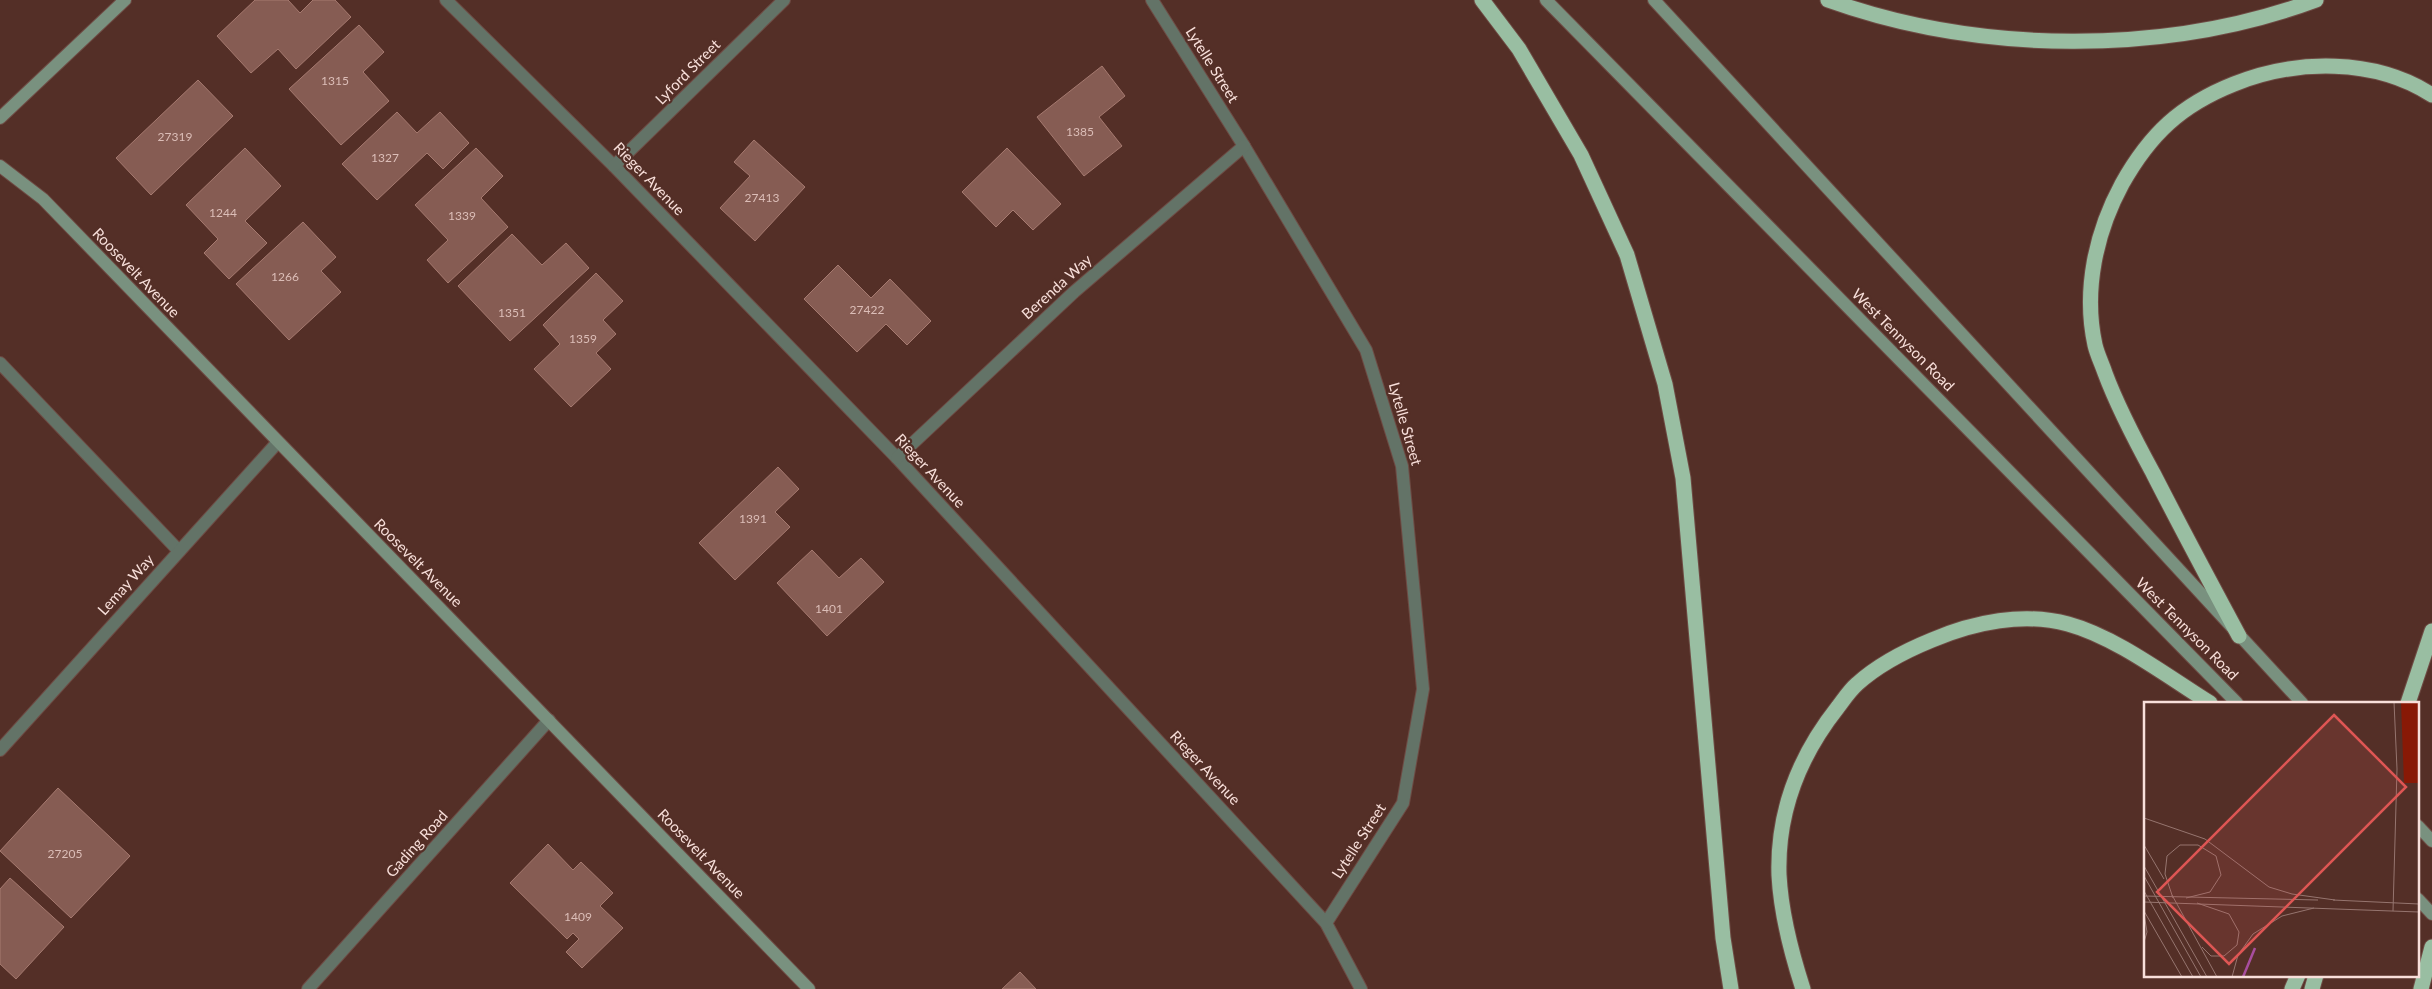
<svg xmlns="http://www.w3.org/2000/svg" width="2432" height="989" viewBox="0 0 2432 989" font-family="Lato,sans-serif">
	<rect width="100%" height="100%" fill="#542f27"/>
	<g fill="#865c53" stroke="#a67a70">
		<path d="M255,0H288L300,13L313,0H335L351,17L296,69L278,49L251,73L217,36Z"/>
		<path d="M359,25L384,52L363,72L389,101L341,145L289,89Z"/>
		<path d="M1102,66L1125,96L1099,117L1122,146L1084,176L1037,117Z"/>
		<path d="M198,80L233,116L151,195L116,158Z"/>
		<path d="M397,112L417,133L440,112L469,143L443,169L427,153L377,200L342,164Z"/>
		<path d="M754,140L805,187L755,241L720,208L750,176L734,162Z"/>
		<path d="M245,148L281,186L245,221L267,243L229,279L204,253L218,239L186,205Z"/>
		<path d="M476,148L503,176L481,198L508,227L448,283L427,260L448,240L415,205Z"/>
		<path d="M1007,148L1061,204L1033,230L1013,210L996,227L962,192Z"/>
		<path d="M303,222L336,257L321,271L341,292L289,340L236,284Z"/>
		<path d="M512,234L542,265L566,243L589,268L510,341L458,286Z"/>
		<path d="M838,265L871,298L890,279L931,321L907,345L886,324L857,352L804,299Z"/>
		<path d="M596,273L623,301L603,320L616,334L596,353L611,369L571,407L534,369L560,344L543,325Z"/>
		<path d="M778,467L799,489L775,512L790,527L735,580L699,543Z"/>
		<path d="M812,550L839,578L861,558L884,582L827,636L777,583Z"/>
		<path d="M58,788L130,856L71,918L0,851Z"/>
		<path d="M548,844L573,870L581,862L613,893L600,906L623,928L582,968L566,952L579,939L573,933L567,939L510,883Z"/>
		<path d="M10,878L64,927L16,979L0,964V889Z"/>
		<path d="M1020,972L1036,989H1002Z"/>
	</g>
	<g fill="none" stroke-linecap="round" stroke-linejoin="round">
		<defs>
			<path id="lane" d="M0,363L179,551"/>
			<g id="street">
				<path d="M446,0L614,166L897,458L1326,923L1361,989"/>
				<path d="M1152,0L1244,146L1366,350L1402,466L1423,689L1403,803L1326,923"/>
				<path d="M614,166L784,0"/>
				<path d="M897,458L1074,292L1244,146"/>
				<path d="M0,750L277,443"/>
				<path d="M308,989L549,720"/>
			</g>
			<g id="secondary">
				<path d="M1546,0L2237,703"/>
				<path d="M1654,0L2302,703"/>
				<path d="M0,118L125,0"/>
				<path d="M0,166L43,199L809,989"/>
				<path d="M2418,826L2432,841"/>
				<path d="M2418,899L2432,914"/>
			</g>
			<g id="highway">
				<path d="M1482,0L1519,49L1581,155L1627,255L1665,384L1683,478L1723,938L1731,989"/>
				<path d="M1828,0C1979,54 2165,56 2316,0"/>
				<path d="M2239,636C2210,582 2181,528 2153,473C2135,440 2118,408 2105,373C2102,364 2097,354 2095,345C2083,290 2096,232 2122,184C2150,134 2181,105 2234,84C2296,59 2375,58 2432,95"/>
				<path d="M2408,703L2432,631"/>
				<path d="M1803,989C1791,952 1781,914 1779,875C1777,812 1800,755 1838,707C1844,699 1850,690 1857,684C1879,664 1905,651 1932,640C1974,622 2024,612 2068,624C2116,637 2168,677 2210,703"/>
				<path d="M2292,989L2298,975"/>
				<path d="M2312,989L2316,975"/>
				<path d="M2421,989L2432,947"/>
			</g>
		</defs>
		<use href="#lane" stroke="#6e4b44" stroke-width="14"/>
		<use href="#street" stroke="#6e4b44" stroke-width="14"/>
		<use href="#secondary" stroke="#6e4b44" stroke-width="14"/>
		<use href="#highway" stroke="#6e4b44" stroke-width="17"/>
		<use href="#lane" stroke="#637367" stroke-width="12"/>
		<use href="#street" stroke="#637367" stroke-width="12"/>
		<use href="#secondary" stroke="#79917f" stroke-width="12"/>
		<use href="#highway" stroke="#99bea2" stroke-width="15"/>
	</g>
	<g text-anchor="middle" stroke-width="4.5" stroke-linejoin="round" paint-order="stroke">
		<g font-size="12" fill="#dcbeb8">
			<text x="335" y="85">1315</text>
			<text x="1080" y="136">1385</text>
			<text x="175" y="141">27319</text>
			<text x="385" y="162">1327</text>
			<text x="762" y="202">27413</text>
			<text x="223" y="217">1244</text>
			<text x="462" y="220">1339</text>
			<text x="285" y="281">1266</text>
			<text x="867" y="314">27422</text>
			<text x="512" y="317">1351</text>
			<text x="583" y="343">1359</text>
			<text x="753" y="523">1391</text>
			<text x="829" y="613">1401</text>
			<text x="65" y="858">27205</text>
			<text x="578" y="921">1409</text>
		</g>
		<g font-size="15" fill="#f8dfda" stroke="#542f27">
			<text transform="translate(1212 65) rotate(58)" y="5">Lytelle Street</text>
			<text transform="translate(688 72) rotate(-45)" y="5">Lyford Street</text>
			<text transform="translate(649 179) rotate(46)" y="5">Rieger Avenue</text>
			<text transform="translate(136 273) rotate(46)" y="5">Roosevelt Avenue</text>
			<text transform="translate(1057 287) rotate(-42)" y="5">Berenda Way</text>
			<text transform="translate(1903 340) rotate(45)" y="5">West Tennyson Road</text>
			<text transform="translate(1405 424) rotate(74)" y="5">Lytelle Street</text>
			<text transform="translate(930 471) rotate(47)" y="5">Rieger Avenue</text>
			<text transform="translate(418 563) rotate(45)" y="5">Roosevelt Avenue</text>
			<text transform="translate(126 585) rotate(-48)" y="5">Lemay Way</text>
			<text transform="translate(2187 629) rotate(45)" y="5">West Tennyson Road</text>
			<text transform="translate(1205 768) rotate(47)" y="5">Rieger Avenue</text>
			<text transform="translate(1359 841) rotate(-57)" y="5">Lytelle Street</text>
			<text transform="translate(417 844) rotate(-48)" y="5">Gading Road</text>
			<text transform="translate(701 854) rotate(46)" y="5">Roosevelt Avenue</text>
		</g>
	</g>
	<g transform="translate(2144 702)">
		<rect width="275" height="275" fill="#542f27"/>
		<path d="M257,0H275V81H260Z" fill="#881906"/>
		<path fill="none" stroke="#a84e9e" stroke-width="2.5" d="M99,275L111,246"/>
		<path fill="none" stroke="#96756f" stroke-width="1" d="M0,116L61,137L125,185L148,192L191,198M0,143L20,177M0,164L63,275M0,174L57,275M0,189L49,275M28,193L73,275M0,194L174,198M29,196L21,172L23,154L36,143H54L72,154L77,173L66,190L42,196M189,198L275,202M0,200L275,210M53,201L85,212L95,230L93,243L80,254H67L58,245M0,209L38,275M249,209L253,67L250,0M0,240L3,230L0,212M88,275L94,253L109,232L138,214L170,206"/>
		<path fill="#de5654" fill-opacity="0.15" stroke="#de5654" stroke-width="2.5" d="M190,13L262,85L85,262L13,190Z"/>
		<rect width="275" height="275" fill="none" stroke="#f8dfda" stroke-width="2.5"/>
	</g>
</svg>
